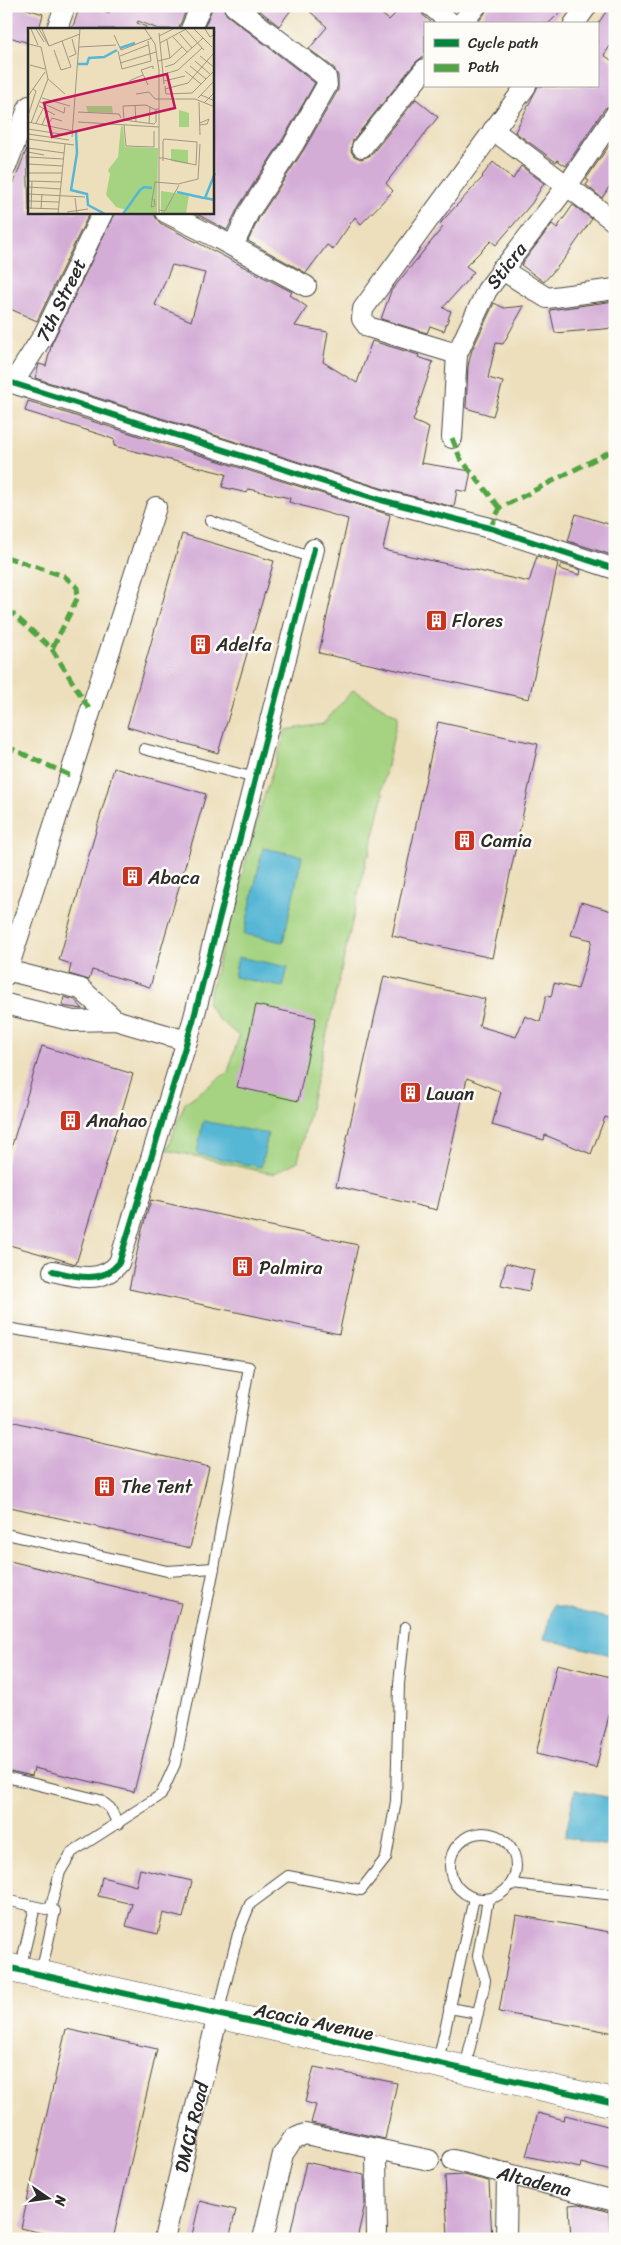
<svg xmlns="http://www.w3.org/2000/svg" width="621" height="2245" viewBox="0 0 621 2245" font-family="Sriracha,sans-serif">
	<rect width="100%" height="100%" fill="#fdfcf7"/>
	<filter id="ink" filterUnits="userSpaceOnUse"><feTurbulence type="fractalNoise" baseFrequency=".02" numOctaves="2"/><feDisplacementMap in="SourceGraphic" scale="10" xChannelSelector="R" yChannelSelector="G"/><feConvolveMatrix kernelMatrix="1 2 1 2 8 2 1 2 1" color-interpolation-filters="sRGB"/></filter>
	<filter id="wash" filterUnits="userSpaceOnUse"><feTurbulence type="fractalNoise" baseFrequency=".0096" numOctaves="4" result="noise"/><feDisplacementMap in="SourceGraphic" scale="20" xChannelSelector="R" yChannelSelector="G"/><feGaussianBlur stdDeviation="1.12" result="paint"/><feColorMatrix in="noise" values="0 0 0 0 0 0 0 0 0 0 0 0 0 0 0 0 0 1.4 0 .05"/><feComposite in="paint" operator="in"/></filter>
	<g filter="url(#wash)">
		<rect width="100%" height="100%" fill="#eddfbc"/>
		<path fill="#a5d381" stroke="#687f56" d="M353,690L398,716L381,792L384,793L369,856H367L298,1161L273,1174L167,1150L185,1103L228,1072L239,1036L218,1019L207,1003L260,809L286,730L323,724Z"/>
		<g fill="#56b7d5" stroke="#407180">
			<path d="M263,848L302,856L283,942L244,934Z"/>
			<path d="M238,957L288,967L283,987L234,977Z"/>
			<path d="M203,1121L268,1134L261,1167L197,1154Z"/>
			<path d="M553,1605L615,1620V1656L544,1639Z"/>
			<path d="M575,1790L615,1799V1848L565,1837Z"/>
		</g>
		<g id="blocks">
			<g fill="#d4add7" fill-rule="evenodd">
				<path d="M6,6H18L43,14L39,29H29V43L6,36Z"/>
				<path d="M80,6H90L109,13L110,11L102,9L103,6H188L178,29H158L138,21L137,23L146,27V29H72Z"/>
				<path d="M213,6H222L227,15L315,83L283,139L239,206L227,230L193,212H212V29L204,28Z"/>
				<path d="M254,6H294L279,26Z"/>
				<path d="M304,6H372L389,20L403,6H419L423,15L433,24H425V55L416,62L353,140L351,151L354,156L361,159L371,155L416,99L438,117L386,183L393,191L361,224L355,217L333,249L327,245L306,273L248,241L259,218L303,151L338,90V76L334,68L309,49L327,27Z"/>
				<path d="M488,6H566L548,24H477L485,13Z"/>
				<path d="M610,6H615V39L604,55L615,63V103L605,108L566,166L557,160L556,162L515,132L538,86H597V25Z"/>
				<path d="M6,111L13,114L7,130L6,129Z"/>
				<path d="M615,137V178L602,198L586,185L589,181L586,179Z"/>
				<path d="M27,148L29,212H90L37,321L6,307V217L11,185H13Z"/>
				<path d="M493,162L513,179L521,166L544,183L532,203L496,245L491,241L466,266L474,272L443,308L451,311L444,331L430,326L427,333L381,319L391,291L443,227L440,224L444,219L483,177L482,176Z"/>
				<path d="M573,205L592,219L565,258L544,282L521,265L552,224L557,228Z"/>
				<path d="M115,212H153L160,223L292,292L290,295L307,307L295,326L328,332L323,362L357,383L372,341L419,355L418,357L433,362L413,421L429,428L421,463L471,471L467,492L457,490L454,507L384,489L35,378L39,364L46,366L52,343ZM172,265L205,273L191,321L155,305Z"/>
				<path d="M615,301V328L555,333L550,310Z"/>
				<path d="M494,303L504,308L524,306L503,344L496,343L488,378L503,382L493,416L466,408L468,366L472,350Z"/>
				<path d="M28,401L390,515L383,550L529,582L537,556L558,563L529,699L319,653L348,519L289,502L290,498L248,489L247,493L222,487L226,474L114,446L115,440L102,435L25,411Z"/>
				<path d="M576,514L615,526V556L568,541Z"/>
				<path d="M182,534L274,561L218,753L127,727Z"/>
				<path d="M561,564L581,570L580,575L559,569Z"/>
				<path d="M438,722L538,744L492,958L392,936Z"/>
				<path d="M114,768L206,794L150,987L92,970L89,980L69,974L71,964L59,960Z"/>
				<path d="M581,902L615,912V1120L605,1117L591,1154L545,1135L544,1140L492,1125L501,1092L467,1078L437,1210L336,1186L384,976L485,999L479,1026L516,1037L525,1016L540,1022L546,996L551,997L554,983L578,989L592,940L571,935Z"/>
				<path d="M64,997L75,1000L83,1009L62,1006Z"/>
				<path d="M256,1005L316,1018L298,1101L237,1087Z"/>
				<path d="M42,1046L133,1074L76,1264L6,1244V1165Z"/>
				<path d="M151,1200L358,1245L339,1334L129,1289L142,1230Z"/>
				<path d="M506,1263L534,1270L529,1291L501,1285Z"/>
				<path d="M6,1420L209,1467L190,1548L6,1506Z"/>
				<path d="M6,1560L181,1603L134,1792L34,1768L32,1776L6,1770Z"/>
				<path d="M557,1664L615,1678V1691L596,1768L536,1754Z"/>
				<path d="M140,1869L192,1881L183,1918L163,1913L158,1934L126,1926L132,1904L98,1896L102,1877L136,1886Z"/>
				<path d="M516,1915L615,1933V2033L499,2012Z"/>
				<path d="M66,2029L157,2049L113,2239H67L21,2228Z"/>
				<path d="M314,2067L397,2083L385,2139L311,2123L316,2105L305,2102Z"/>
				<path d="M538,2113L564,2120L565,2115L615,2128V2172L581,2163L580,2168L526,2156Z"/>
				<path d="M306,2162L364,2175L365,2203L357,2239H289Z"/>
				<path d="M464,2175L489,2181L492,2239H448L445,2176Z"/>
				<path d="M200,2201L236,2210L229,2239H191Z"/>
				<path d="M580,2204L609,2212L610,2238L571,2239L569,2205Z"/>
			</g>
		</g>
	</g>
	<g filter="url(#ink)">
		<use href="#blocks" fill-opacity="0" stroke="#484641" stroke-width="1"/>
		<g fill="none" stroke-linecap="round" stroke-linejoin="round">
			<defs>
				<g id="lane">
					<path d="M210,521L312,558"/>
					<path d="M144,749L255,778"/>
					<path d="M6,1328L249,1367L214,1568L175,1764L161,1795L72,1852L60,1872L50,1910"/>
					<path d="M6,1534L167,1571L214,1568"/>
					<path d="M6,1777L100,1800L110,1808L118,1824"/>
					<circle cx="483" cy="1866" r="33"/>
					<path d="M511,1884L615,1895"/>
					<path d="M6,1900L55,1911L41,1973"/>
					<path d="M20,1969L35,1907"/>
					<path d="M449,2008L478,2013"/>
					<path d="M218,2014L238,1934L250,1904L288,1876L361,1890L386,1858L396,1801L399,1684L405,1627"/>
					<path d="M438,2062L474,1898"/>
					<path d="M465,2068L484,1987L485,1980L478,1956L488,1899"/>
				</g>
				<g id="street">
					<path d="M431,6L452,24"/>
					<path d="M461,24L476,6"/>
					<path d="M574,24L587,6"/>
					<path d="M57,29L65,6"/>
					<path d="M191,29L201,6"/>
					<path d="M493,130L615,222"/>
					<path d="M362,147L425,69"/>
					<path d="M6,167L29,106"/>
					<path d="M165,212L219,239L306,286"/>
					<path d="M233,246L249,212L293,145L327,85L326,77L320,72L234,6"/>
					<path d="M501,269L547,298L615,289"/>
					<path d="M457,354L368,327L362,319L363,309L526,86"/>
					<path d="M6,381L381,500L490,528L615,569"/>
					<path id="s1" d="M13,383L43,336L103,212"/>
					<path id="s2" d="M452,438L457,354L487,290L567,186L615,115"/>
					<path d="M6,970L81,989L115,1020"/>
					<path d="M6,975L156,507"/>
					<path d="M6,1004L73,1021L115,1020L187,1041"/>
					<path d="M53,1271C77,1277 102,1284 119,1263L193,1021L314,549"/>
					<path d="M376,2150L377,2239"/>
					<path id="s3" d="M453,2160L615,2201"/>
					<path id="s4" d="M164,2239L218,2015"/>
					<path d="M263,2239L283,2154L293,2139L305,2134L429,2160"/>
					<path d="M506,2239L507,2173"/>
				</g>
				<path id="secondary" d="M6,1967L615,2103"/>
			</defs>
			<use href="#lane" stroke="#484641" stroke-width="12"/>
			<use href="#street" stroke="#484641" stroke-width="22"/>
			<use href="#secondary" stroke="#484641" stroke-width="29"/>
			<use href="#lane" stroke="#fff" stroke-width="10"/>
			<use href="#street" stroke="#fff" stroke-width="20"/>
			<use href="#secondary" stroke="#fff" stroke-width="28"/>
			<g stroke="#51a443" stroke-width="5" stroke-dasharray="10 5" stroke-linecap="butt">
				<path d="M452,438L460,458L500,508"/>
				<path d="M490,528L500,508L615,449"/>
				<path d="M6,557L64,576L77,587L78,597L52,649"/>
				<path d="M6,611L13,614L52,649L91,712"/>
				<path d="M6,746L71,776"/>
			</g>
			<defs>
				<g id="cycleway">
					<path d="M6,381L381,500L490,528L615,569"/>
					<path d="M53,1271C77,1277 102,1284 119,1263L193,1021L314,549"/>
					<path d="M6,1967L615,2103"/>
				</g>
			</defs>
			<use href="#cycleway" stroke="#fdfcf7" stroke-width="9"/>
			<use href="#cycleway" stroke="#00873e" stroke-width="6"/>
		</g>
	</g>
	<defs>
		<symbol id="building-square" viewBox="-11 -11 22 22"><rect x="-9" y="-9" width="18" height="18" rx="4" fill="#c8321e" stroke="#fdfcf7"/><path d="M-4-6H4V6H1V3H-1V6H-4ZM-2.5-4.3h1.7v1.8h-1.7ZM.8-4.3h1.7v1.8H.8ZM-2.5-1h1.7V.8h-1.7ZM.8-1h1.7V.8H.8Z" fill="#fff"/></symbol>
	</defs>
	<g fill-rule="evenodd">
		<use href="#building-square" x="424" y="608" width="25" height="25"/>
		<use href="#building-square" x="188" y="632" width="25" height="25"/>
		<use href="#building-square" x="452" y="828" width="25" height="25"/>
		<use href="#building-square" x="120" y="864" width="25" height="25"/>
		<use href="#building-square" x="398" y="1080" width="25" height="25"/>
		<use href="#building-square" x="58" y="1108" width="25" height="25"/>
		<use href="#building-square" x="230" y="1254" width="25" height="25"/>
		<use href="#building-square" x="92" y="1474" width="25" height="25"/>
	</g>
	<g text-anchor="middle" stroke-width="5" stroke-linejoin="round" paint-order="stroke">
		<g font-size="19" fill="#2b2b2b" stroke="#fdfcf7">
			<text dy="7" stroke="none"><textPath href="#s2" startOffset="186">Sticra</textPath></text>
			<text dy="7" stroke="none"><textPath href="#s1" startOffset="96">7th Street</textPath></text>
			<text transform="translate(314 2021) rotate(12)" y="7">Acacia Avenue</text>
			<text dy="7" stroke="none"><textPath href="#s4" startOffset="115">DMCI Road</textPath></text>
			<text dy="7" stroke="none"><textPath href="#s3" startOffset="84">Altadena</textPath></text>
		</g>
		<g font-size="19" fill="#2b2b2b" stroke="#fdfcf7" text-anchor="start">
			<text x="452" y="627">Flores</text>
			<text x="216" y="651">Adelfa</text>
			<text x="481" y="847">Camia</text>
			<text x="148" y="884">Abaca</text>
			<text x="426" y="1100">Lauan</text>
			<text x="86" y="1127">Anahao</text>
			<text x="259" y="1274">Palmira</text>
			<text x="121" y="1493">The Tent</text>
		</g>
	</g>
	<g transform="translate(28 28)">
		<rect width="186" height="186" fill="#eddfbc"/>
		<path d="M58,78H84L85,85L60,84ZM151,82L161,85V99H151ZM93,98L95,99L97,119L130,120L129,186H98L99,182L88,179L78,167L82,146L80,142L90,129ZM143,121L160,122V136L143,133ZM133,163L161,167L158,186H133Z" fill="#a5d381"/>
		<path fill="none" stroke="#56b7d5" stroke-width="2.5" d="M92,20L107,15M50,36H59L61,30L76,29L89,22M48,104L49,125L43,162L59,166L60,177L77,186M187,145L177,170L187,172M149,164L176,170M95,186L112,162L116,159L124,160"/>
		<path fill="none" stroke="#9f9782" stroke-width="1" d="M3,1L10,17M8,1L16,14M11,1L21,18L52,6M14,1L21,18M117,1L127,16L131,42V186M157,1L176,22M166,1L184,19M177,1L182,9L187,6M131,5L136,56M152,6L164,20M86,7L93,22L124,10M131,8L145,1M145,9L159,24M139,12L142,30M132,15L158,1M0,16L13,19L20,51L37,66M51,19L88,17M26,22L33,42L43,39L34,13M90,23L94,41L123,33L120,13M92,28L120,17M172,28L187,40M41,29L48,26L44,11M130,33L142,30L154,19M167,33L182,46M92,35L128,24M2,37L17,41M162,38L178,51M137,39L146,36L175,10M157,43L173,56M136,46L150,42L174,20M101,53L115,47M136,53L157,48M120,57L113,42L125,38V41M137,58L138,66L164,65L187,42M137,61L160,55L185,26M108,66L121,64L127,71H167L187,79M173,67L187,73M0,68L17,44M14,70L42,78M170,70L187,52M12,74L36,85L37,79M171,74L172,107M176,75L187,64M107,77L108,94M11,78L27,87M128,82L118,77L95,78L96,92L126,96L128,94V81H131M50,84L91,86L93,90M0,88L8,63L5,61M0,94L45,103M50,94L131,99M3,95L20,51M8,95L15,81M121,95L122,79M172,95L181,91L179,96L172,97M14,97L20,83M20,97L24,90L34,93M96,97L98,118L126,119V103M0,101L39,107M0,106L41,112M44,109L52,1M0,111L46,117M0,120L36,125M0,124L16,127M0,129L36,131M131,130H135L168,137L169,114L136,111L135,113V133M0,136L35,138M0,145H34M0,153L34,154M0,159L33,161M0,166L57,169M47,170L49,186M126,171L127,178L123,179L127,154L150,156L170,151L172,116M0,173L31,174M0,180L30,181M3,181L4,153M13,181L14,166M131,182L137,183L151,157M39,184L60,181M30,186L37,116"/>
		<path fill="#c2185b" fill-opacity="0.15" stroke="#c2185b" stroke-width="2.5" d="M139,46L147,80L24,109L16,75Z"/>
		<rect width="186" height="186" fill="none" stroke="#2b2b2b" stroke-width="2.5"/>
	</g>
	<rect width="621" height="2245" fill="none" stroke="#fdfcf7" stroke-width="25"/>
	<rect x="424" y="22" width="175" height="65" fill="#fdfcf7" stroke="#a9a8a5"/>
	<rect x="434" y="39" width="25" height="8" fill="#00873e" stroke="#a9a8a5"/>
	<text x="468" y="48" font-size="15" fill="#2b2b2b">Cycle path</text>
	<rect x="434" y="64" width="25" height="8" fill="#51a443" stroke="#a9a8a5"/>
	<text x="468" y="72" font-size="15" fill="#2b2b2b">Path</text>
	<g transform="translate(48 2198) rotate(103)" stroke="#fdfcf7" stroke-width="4" paint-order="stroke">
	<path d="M0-4L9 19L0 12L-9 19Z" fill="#2b2b2b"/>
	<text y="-8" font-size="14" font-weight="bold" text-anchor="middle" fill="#2b2b2b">N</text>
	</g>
</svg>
